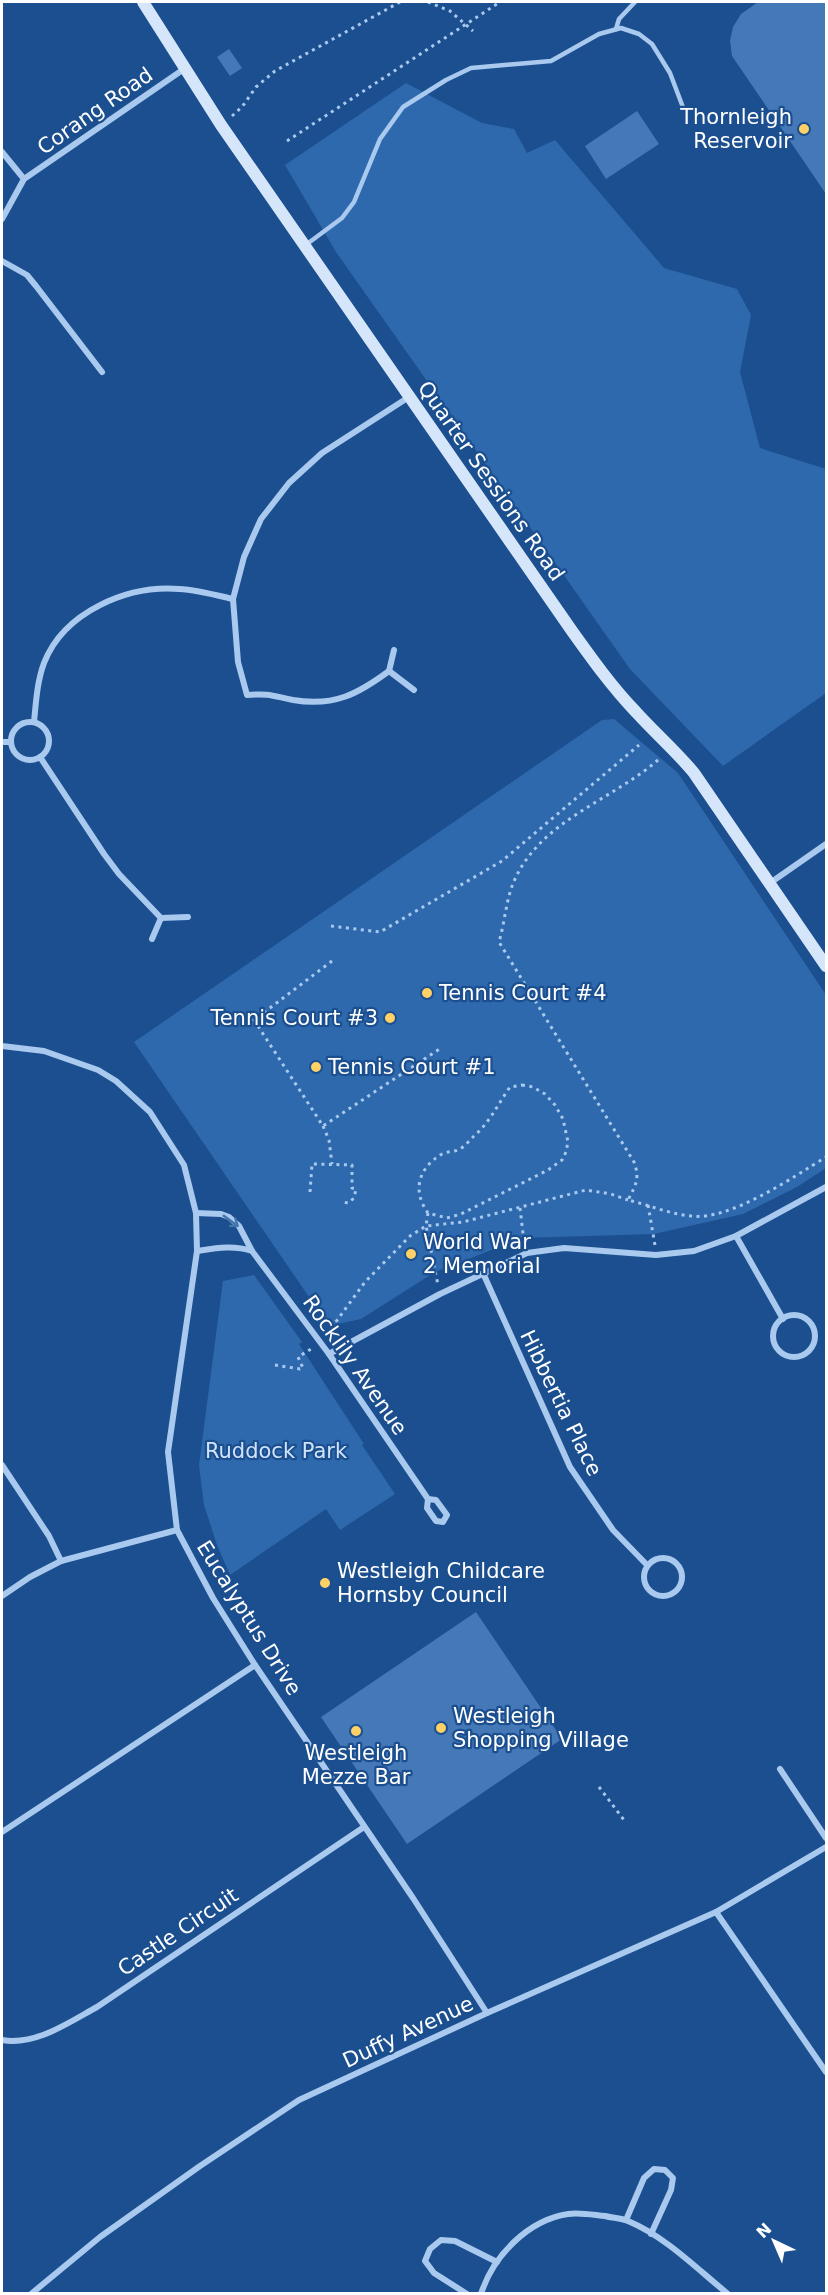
<svg xmlns="http://www.w3.org/2000/svg" width="828" height="2295" viewBox="0 0 828 2295" font-family="'DejaVu Sans',sans-serif">
	<rect width="100%" height="100%" fill="#1b4f8f"/>
	<g fill="#2e69ad">
		<path d="M406,83L482,123L514,129L527,153L555,140L664,268L737,289L751,315L740,372L760,448L826,469V693L723,766L630,669L336,252L285,165Z"/>
		<path d="M614,719L678,773L826,995V1168L797,1187L743,1214L654,1234L522,1238L435,1272L361,1319L329,1326L134,1042L602,720Z"/>
		<path d="M254,1275L302,1342L299,1344L364,1444L362,1445L395,1494L340,1530L326,1509L230,1575L217,1545L204,1505L199,1465L223,1281Z"/>
	</g>
	<g fill="#4478b7">
		<path d="M758,2H826V194L732,56L730,41L733,27L741,14Z"/>
		<path d="M229,49L242,68L230,76L217,57Z"/>
		<path d="M637,111L659,144L606,179L585,146Z"/>
		<path d="M476,1612L562,1739L407,1844L321,1717Z"/>
	</g>
	<g fill="none" stroke-linecap="round" stroke-linejoin="round">
		<g stroke="#a9c9ee" stroke-width="3" stroke-dasharray="3 4.5" stroke-linecap="butt">
			<path d="M428,2L450,11L473,31"/>
			<path d="M232,116L242,107L256,87L275,71L400,2"/>
			<path d="M287,141L500,2"/>
			<path d="M658,760C612,800 542,820 515,879C506,898 505,922 499,942L634,1162C640,1178 636,1185 628,1200C649,1205 669,1214 691,1216C730,1221 793,1177 826,1157"/>
			<path d="M331,926L380,932L502,861L639,745"/>
			<path d="M332,961L254,1020L323,1126L441,1048"/>
			<path d="M522,1085L533,1087L545,1094L555,1105L563,1119L568,1142L566,1152L562,1160L548,1170L461,1214L447,1218L428,1213C412,1191 418,1168 442,1154C448,1151 455,1152 460,1149C465,1146 470,1140 474,1136C490,1122 498,1104 510,1087Z"/>
			<path d="M323,1126L329,1140L332,1164"/>
			<path d="M310,1192L312,1164L352,1165V1188L356,1189L354,1198L348,1203L343,1202"/>
			<path d="M648,1205L655,1245"/>
			<path d="M520,1208L524,1242"/>
			<path d="M428,1213L426,1226L438,1285"/>
			<path d="M327,1334L365,1282L410,1236L426,1226L463,1222L586,1190L611,1194L628,1200"/>
			<path d="M275,1365L300,1369L303,1368L298,1357L311,1349"/>
			<path d="M599,1787L624,1820"/>
		</g>
		<g stroke="#a9c9ee" stroke-width="4.5">
			<path d="M616,29L619,19L635,2"/>
			<path d="M307,244L342,218L354,202L380,139L403,107L446,80L471,68L551,61L599,34L621,28L639,34L652,44L670,73L684,110"/>
		</g>
		<g stroke="#a9c9ee" stroke-width="6">
			<path d="M2,152L24,179"/>
			<path d="M2,219L24,179L184,69"/>
			<path d="M2,261L27,275L36,286L102,372"/>
			<path d="M394,650L389,671C358,694 334,707 293,700C273,696 270,693 247,695L238,662L233,599L244,557L261,519L289,483L322,453L409,397"/>
			<path d="M389,671L414,690"/>
			<path d="M34,722C36,702 37,682 44,663C64,612 127,585 179,589C197,590 216,595 233,599"/>
			<circle cx="30" cy="741" r="19"/>
			<path d="M2,742H11"/>
			<path d="M40,757L104,854L119,874L161,918L188,917"/>
			<path d="M770,883L826,844"/>
			<path d="M152,939L161,918"/>
			<path d="M2,1046L44,1051L98,1070L116,1081L150,1112L184,1165L196,1213L197,1251L168,1452L177,1530L213,1598L255,1665L413,1898L487,2013"/>
			<path d="M196,1213L221,1214L229,1217L239,1226L252,1251L329,1354L428,1499L427,1508L436,1521L443,1522L447,1515L436,1500L428,1499"/>
			<path d="M736,1236L783,1319"/>
			<path d="M197,1251C217,1248 233,1245 252,1251"/>
			<path d="M483,1273L570,1467L613,1530L647,1565"/>
			<circle cx="794" cy="1336" r="21"/>
			<path d="M329,1354L440,1294L527,1253L564,1248L656,1255L694,1251L736,1236L826,1187"/>
			<path d="M2,1465L49,1536L61,1561"/>
			<circle cx="663" cy="1577" r="19"/>
			<path d="M2,1596L30,1577L61,1561L177,1530"/>
			<path d="M780,1769L826,1838"/>
			<path d="M2,1832L255,1665"/>
			<path d="M716,1912L826,2072"/>
			<path d="M2,2040C35,2046 68,2023 97,2007L364,1827"/>
			<path d="M626,2220L644,2178L654,2169L665,2170L673,2178L671,2190L651,2234"/>
			<path d="M31,2294L100,2237L200,2166L299,2100L487,2013L716,1912L826,1847"/>
			<path d="M467,2294L434,2273L425,2261L430,2249L441,2240L455,2241L497,2262"/>
			<path d="M481,2294C493,2256 528,2220 568,2214C579,2212 594,2215 605,2216C612,2218 621,2218 628,2221C666,2237 696,2268 728,2294"/>
		</g>
		<path stroke="#d6e6fa" stroke-width="12" d="M143,2L221,125L572,631C592,659 612,687 636,712C655,733 676,751 694,773L826,966"/>
	</g>
	<defs><path id="oneway-shaft" d="M-6 0H5M1.5-3L5.5 0L1.5 3" fill="none" stroke-width="1.6" stroke-linecap="round" stroke-linejoin="round" transform="scale(1.5)"/></defs>
	<use stroke="#4674ac" href="#oneway-shaft" transform="translate(231 1221) rotate(36)"/>
	<g fill="#ffd166" stroke="#1b4f8f" stroke-width="2">
		<circle cx="804" cy="129" r="6"/>
		<circle cx="427" cy="993" r="6"/>
		<circle cx="390" cy="1018" r="6"/>
		<circle cx="316" cy="1067" r="6"/>
		<circle cx="411" cy="1254" r="6"/>
		<circle cx="325" cy="1583" r="6"/>
		<circle cx="441" cy="1728" r="6"/>
		<circle cx="356" cy="1731" r="6"/>
	</g>
	<g text-anchor="middle" stroke-width="4.5" stroke-linejoin="round" paint-order="stroke">
		<g font-size="21" fill="#fff" stroke="#1b4f8f">
			<text transform="translate(95 111) rotate(-35)" y="7">Corang Road</text>
			<text transform="translate(491 481) rotate(55)" y="7">Quarter Sessions Road</text>
			<text transform="translate(355 1365) rotate(55)" y="7">Rocklily Avenue</text>
			<text transform="translate(561 1403) rotate(64)" y="7">Hibbertia Place</text>
			<text transform="translate(249 1618) rotate(58)" y="7">Eucalyptus Drive</text>
			<text transform="translate(178 1932) rotate(-34)" y="7">Castle Circuit</text>
			<text transform="translate(408 2032) rotate(-25)" y="7">Duffy Avenue</text>
		</g>
		<g font-size="21" fill="#fff" stroke="#1b4f8f" text-anchor="start">
			<text x="792" y="124" text-anchor="end">Thornleigh<tspan x="792" dy="24">Reservoir</tspan></text>
			<text x="439" y="1000">Tennis Court #4</text>
			<text x="378" y="1025" text-anchor="end">Tennis Court #3</text>
			<text x="328" y="1074">Tennis Court #1</text>
			<text x="423" y="1249">World War<tspan x="423" dy="24">2 Memorial</tspan></text>
			<text x="337" y="1578">Westleigh Childcare<tspan x="337" dy="24">Hornsby Council</tspan></text>
			<text x="453" y="1723">Westleigh<tspan x="453" dy="24">Shopping Village</tspan></text>
			<text x="356" y="1760" text-anchor="middle">Westleigh<tspan x="356" dy="24">Mezze Bar</tspan></text>
		</g>
		<g font-size="21" fill="#cfe3fa" stroke="#1b4f8f">
			<text x="276" y="1458">Ruddock Park</text>
		</g>
	</g>
	<rect width="828" height="2295" fill="none" stroke="#ffffff" stroke-width="6"/>
	<g transform="translate(774 2241) rotate(316)" stroke="#1b4f8f" stroke-width="4.5" paint-order="stroke">
	<path d="M0-4.5L10 22L0 15L-10 22Z" fill="#ffffff"/>
	<text y="-9" font-size="16" font-weight="bold" text-anchor="middle" fill="#ffffff">N</text>
	</g>
</svg>
